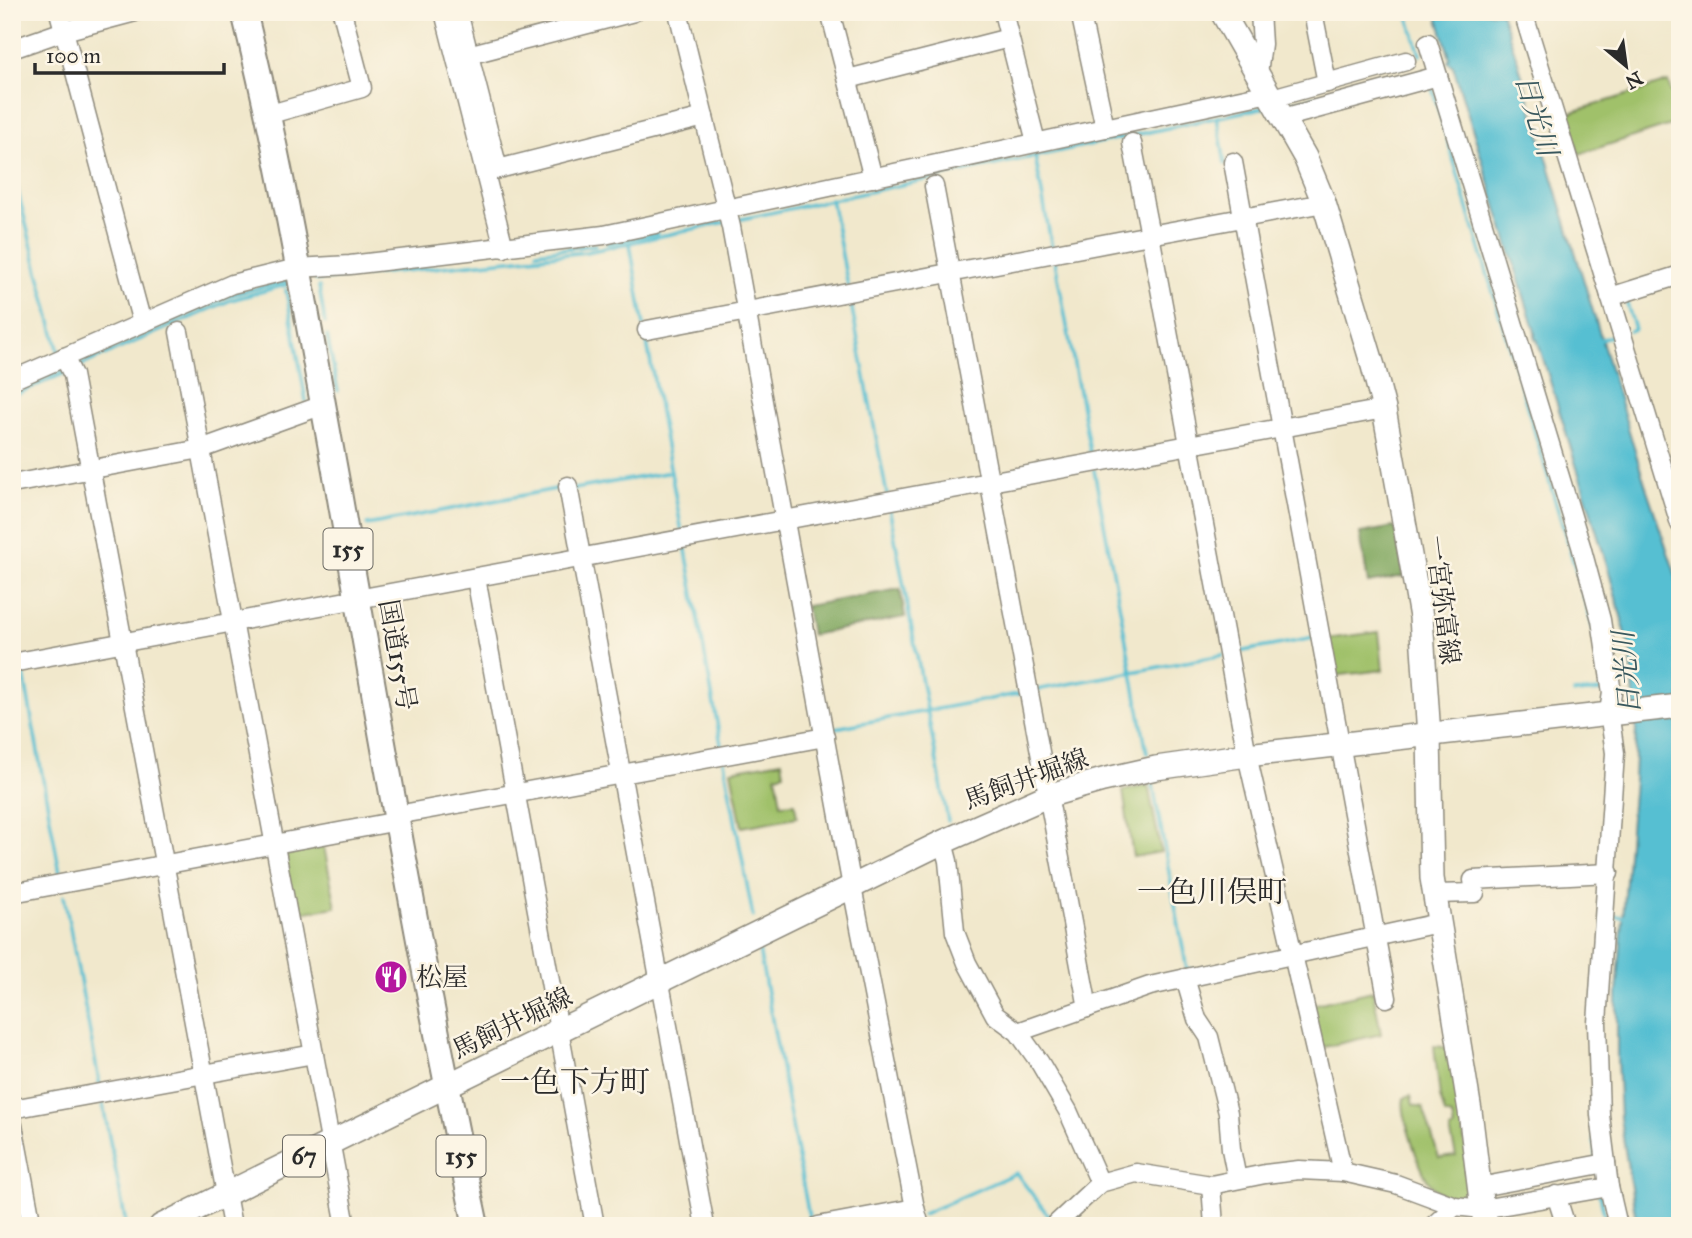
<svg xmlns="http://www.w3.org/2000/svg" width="1692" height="1238" viewBox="0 0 1692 1238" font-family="'IM FELL Great Primer','Noto Serif JP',serif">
	<rect width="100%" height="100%" fill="#fcf5e5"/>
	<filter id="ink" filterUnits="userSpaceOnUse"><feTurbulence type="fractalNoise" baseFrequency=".0143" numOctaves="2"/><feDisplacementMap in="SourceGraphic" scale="14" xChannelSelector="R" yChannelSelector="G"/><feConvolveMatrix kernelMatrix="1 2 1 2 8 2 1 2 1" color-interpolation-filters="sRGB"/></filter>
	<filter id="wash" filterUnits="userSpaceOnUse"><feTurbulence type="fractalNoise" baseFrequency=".00686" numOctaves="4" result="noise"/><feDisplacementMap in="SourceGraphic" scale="28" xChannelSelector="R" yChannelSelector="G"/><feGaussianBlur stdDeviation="1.57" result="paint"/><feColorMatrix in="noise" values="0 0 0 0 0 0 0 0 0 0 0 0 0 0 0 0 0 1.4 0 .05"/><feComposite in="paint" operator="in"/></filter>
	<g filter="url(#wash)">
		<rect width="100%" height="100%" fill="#f1e8cc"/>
		<g fill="#a0c16a" stroke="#66764a" stroke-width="2">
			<path d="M1668,82L1680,122L1579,154L1566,114Z"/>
			<path d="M1379,632L1383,670L1333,676L1326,639Z"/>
			<path d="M782,761L784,773L776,775L781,804L795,803L797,817L742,827L731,770Z"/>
			<path d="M1148,785L1161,852L1133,857L1123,791Z"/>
			<path d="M324,847L336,907L293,914L283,862L288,854Z"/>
			<path d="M1373,991L1381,1034L1320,1048L1311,1005Z"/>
			<path d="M1434,1046L1451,1048L1473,1199C1456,1200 1446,1199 1433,1187C1421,1176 1400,1113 1404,1098L1411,1096L1413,1105L1423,1107L1439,1158L1456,1156L1450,1130L1454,1128L1452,1116L1445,1114L1440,1097Z"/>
		</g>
		<g fill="#80a75e" stroke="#566944" stroke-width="2">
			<path d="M1395,527L1404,576L1368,583L1360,533Z"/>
			<path d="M900,589L905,617L811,635L806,606Z"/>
		</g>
		<path fill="#56bfd2" stroke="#40757e" stroke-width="2" d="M1436,12H1501L1517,59L1645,484L1675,573L1680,596V1226H1637L1620,1118L1617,1058V994L1634,780L1636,729L1631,653L1607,565L1537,339H1535V332L1453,66L1448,62L1450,58Z"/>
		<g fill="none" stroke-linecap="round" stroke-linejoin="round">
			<g stroke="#56bfd2" stroke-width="3.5">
				<path d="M1407,12L1420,55"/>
				<path d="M1432,88L1594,631"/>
				<path d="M1286,104L1363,87"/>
				<path d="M1217,117L1225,164"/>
				<path d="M1035,156L1052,248"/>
				<path d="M12,169L59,353"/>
				<path d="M831,199L848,286"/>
				<path d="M737,220L1266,107"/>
				<path d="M607,243L657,233"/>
				<path d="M630,244L644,326"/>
				<path d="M537,252L595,245"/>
				<path d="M1055,261L1091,457"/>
				<path d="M316,280L587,252L726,222"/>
				<path d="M319,287L325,323"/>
				<path d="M286,290L306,401"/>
				<path d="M850,298L887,495"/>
				<path d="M1629,299L1626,301L1635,329L1630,331"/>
				<path d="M327,336L338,391"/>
				<path d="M646,337L682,532"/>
				<path d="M1597,341L1612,336"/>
				<path d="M75,363L230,295L289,280"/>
				<path d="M75,368L231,300L289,284"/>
				<path d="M12,391L65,368"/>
				<path d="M12,396L65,373"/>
				<path d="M1094,470L1147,753"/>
				<path d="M574,489L671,472"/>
				<path d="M889,507L948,821"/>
				<path d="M367,525L561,488"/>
				<path d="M685,545L722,750"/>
				<path d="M12,614L20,656"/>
				<path d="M1233,653L1314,638"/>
				<path d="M23,670L60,873"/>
				<path d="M1036,690L1223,655"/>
				<path d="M1574,693L1603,691L1602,687"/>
				<path d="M830,729L1023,693"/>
				<path d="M724,761L753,917"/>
				<path d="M1153,785L1187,970L1191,969"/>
				<path d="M64,896L100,1086"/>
				<path d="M1613,916L1625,917"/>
				<path d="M759,950L810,1222"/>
				<path d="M102,1100L126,1224"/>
				<path d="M1594,1137L1596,1161"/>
				<path d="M1599,1195H1600L1607,1226"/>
				<path d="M923,1214L1016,1173L1051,1219"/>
				<path d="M1078,1216L1084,1226"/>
			</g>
		</g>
	</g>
	<g filter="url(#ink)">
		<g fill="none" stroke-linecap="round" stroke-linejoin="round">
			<defs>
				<g id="minor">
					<path d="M59,12L142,323"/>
					<path d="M444,12L485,173L498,169"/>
					<path d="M458,12L498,169L704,117"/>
					<path d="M678,12L731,227L852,887L915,1208L920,1226"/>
					<path d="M830,12L873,178"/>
					<path d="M1003,12L1036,142"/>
					<path d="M1080,12L1105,128"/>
					<path d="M1313,12L1327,83"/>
					<path d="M1523,12L1680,524"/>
					<path d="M1428,43L1581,546L1601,620L1612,693L1609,712L1615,753L1597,1023L1600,1115L1609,1187L1618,1226"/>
					<path d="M12,49L64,31L135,12"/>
					<path d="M468,55L634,12"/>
					<path d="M1258,73L1262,44L1260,12"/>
					<path d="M848,79L1009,38"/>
					<path d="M1272,98L1406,61"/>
					<path d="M267,115L362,88L342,12"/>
					<path d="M1283,118L1438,76"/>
					<path d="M1132,143L1150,235L1324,203"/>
					<path d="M1233,162L1387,998"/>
					<path d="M485,173L504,248"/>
					<path d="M934,186L1088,1008"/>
					<path d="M1610,297L1680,275"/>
					<path d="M647,330L1150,235L1247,755L1343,1172"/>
					<path d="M179,332L346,1226"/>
					<path d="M64,357L73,375L232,1226"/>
					<path d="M12,380L232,284L297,268L350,265L604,235L1269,93"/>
					<path d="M12,484L201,449L323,405"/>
					<path d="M568,486L705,1226"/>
					<path d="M476,578L595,1226"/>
					<path d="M12,663L1384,409"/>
					<path d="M397,815L825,737"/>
					<path d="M943,842L948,861L955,932L967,963L995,1015L1018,1032L1040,1063L1068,1111L1100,1183"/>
					<path d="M12,893L398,821"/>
					<path d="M1434,894L1475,893L1473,880L1609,873"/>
					<path d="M1185,978L1197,1019L1209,1037L1228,1113L1231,1149L1237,1179"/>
					<path d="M1018,1032L1150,986L1438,923"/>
					<path d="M12,1109L314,1054"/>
					<path d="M12,1120L32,1226"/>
					<path d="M1211,1185L1214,1226"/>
					<path d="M1480,1187L1606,1163"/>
					<path d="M1556,1195L1566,1226"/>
					<path d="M818,1226L915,1208"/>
					<path d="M1054,1226L1100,1183L1136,1173L1211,1185L1265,1174L1299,1170L1343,1172L1396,1184L1455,1206L1482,1209L1609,1187"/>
					<path d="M1433,1226L1455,1206"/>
				</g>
				<g id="major">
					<path d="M1222,12L1305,157L1324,203L1373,366L1384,409L1421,617L1429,736L1432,878L1470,1111L1482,1209L1487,1226"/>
					<path d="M161,1226L943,842L1047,796L1103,780L1156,768L1247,755L1680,706"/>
				</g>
				<path id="highway" d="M244,12C283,169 309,329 338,487C381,734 424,981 476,1226"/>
			</defs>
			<use href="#minor" stroke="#8e8a7c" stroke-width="21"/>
			<use href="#major" stroke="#8e8a7c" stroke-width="26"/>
			<use href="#highway" stroke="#8e8a7c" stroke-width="28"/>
			<use href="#minor" stroke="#fff" stroke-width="18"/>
			<use href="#major" stroke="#fff" stroke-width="23"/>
			<use href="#highway" stroke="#fff" stroke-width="24"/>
		</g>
	</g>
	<defs>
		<symbol id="restaurant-disc" viewBox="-11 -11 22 22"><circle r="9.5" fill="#b5179e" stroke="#fcf5e5"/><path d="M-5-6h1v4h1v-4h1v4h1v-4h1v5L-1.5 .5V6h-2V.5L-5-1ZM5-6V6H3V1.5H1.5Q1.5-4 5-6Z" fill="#fff"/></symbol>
	</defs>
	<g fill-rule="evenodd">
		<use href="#restaurant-disc" x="372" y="958" width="38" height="38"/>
	</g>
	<g text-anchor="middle" stroke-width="5" stroke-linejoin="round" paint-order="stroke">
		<g fill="#fcf5e5" stroke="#6a6863" stroke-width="2">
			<rect x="323.5" y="528.5" width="49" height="41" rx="5"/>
			<rect x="283" y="1135.5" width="42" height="41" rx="5"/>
			<rect x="436.5" y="1135.5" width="49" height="41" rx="5"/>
		</g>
		<g font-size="24" font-weight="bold" fill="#2b2b2b">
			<text x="348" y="557">155</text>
			<text x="304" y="1164">67</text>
			<text x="461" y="1164">155</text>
		</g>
		<g font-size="26" fill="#2b2b2b" stroke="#fcf5e5">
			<text transform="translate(1443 600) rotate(83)" y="9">一宮弥富線</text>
			<text transform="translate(398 655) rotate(80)" y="9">国道155号</text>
			<text transform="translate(1026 779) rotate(-20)" y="9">馬飼井堀線</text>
			<text transform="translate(512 1023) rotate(-26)" y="9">馬飼井堀線</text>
		</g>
		<g font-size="26" fill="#2b2b2b" stroke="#fcf5e5" text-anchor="start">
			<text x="416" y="986">松屋</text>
		</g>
		<g font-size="28" font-style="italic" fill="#38575d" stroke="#fcf5e5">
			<text transform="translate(1537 115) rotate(73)" y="10">日光川</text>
			<text transform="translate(1626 673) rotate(-95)" y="10">日光川</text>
		</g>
		<g font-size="30" fill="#2b2b2b" stroke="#fcf5e5">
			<text x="1212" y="902">一色川俣町</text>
			<text x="575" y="1092">一色下方町</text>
		</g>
	</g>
	<rect width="1692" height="1238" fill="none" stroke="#fcf5e5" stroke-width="42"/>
	<g transform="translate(1626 66) rotate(151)" stroke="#fcf5e5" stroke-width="5" paint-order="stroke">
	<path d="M0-5L12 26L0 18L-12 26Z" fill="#2b2b2b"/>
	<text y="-10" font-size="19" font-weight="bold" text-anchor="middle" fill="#2b2b2b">N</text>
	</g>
	<path d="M35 63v10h189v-10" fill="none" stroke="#2b2b2b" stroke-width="3.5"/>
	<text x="46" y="63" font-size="21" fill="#2b2b2b" stroke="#fcf5e5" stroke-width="5" paint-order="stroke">100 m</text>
</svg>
